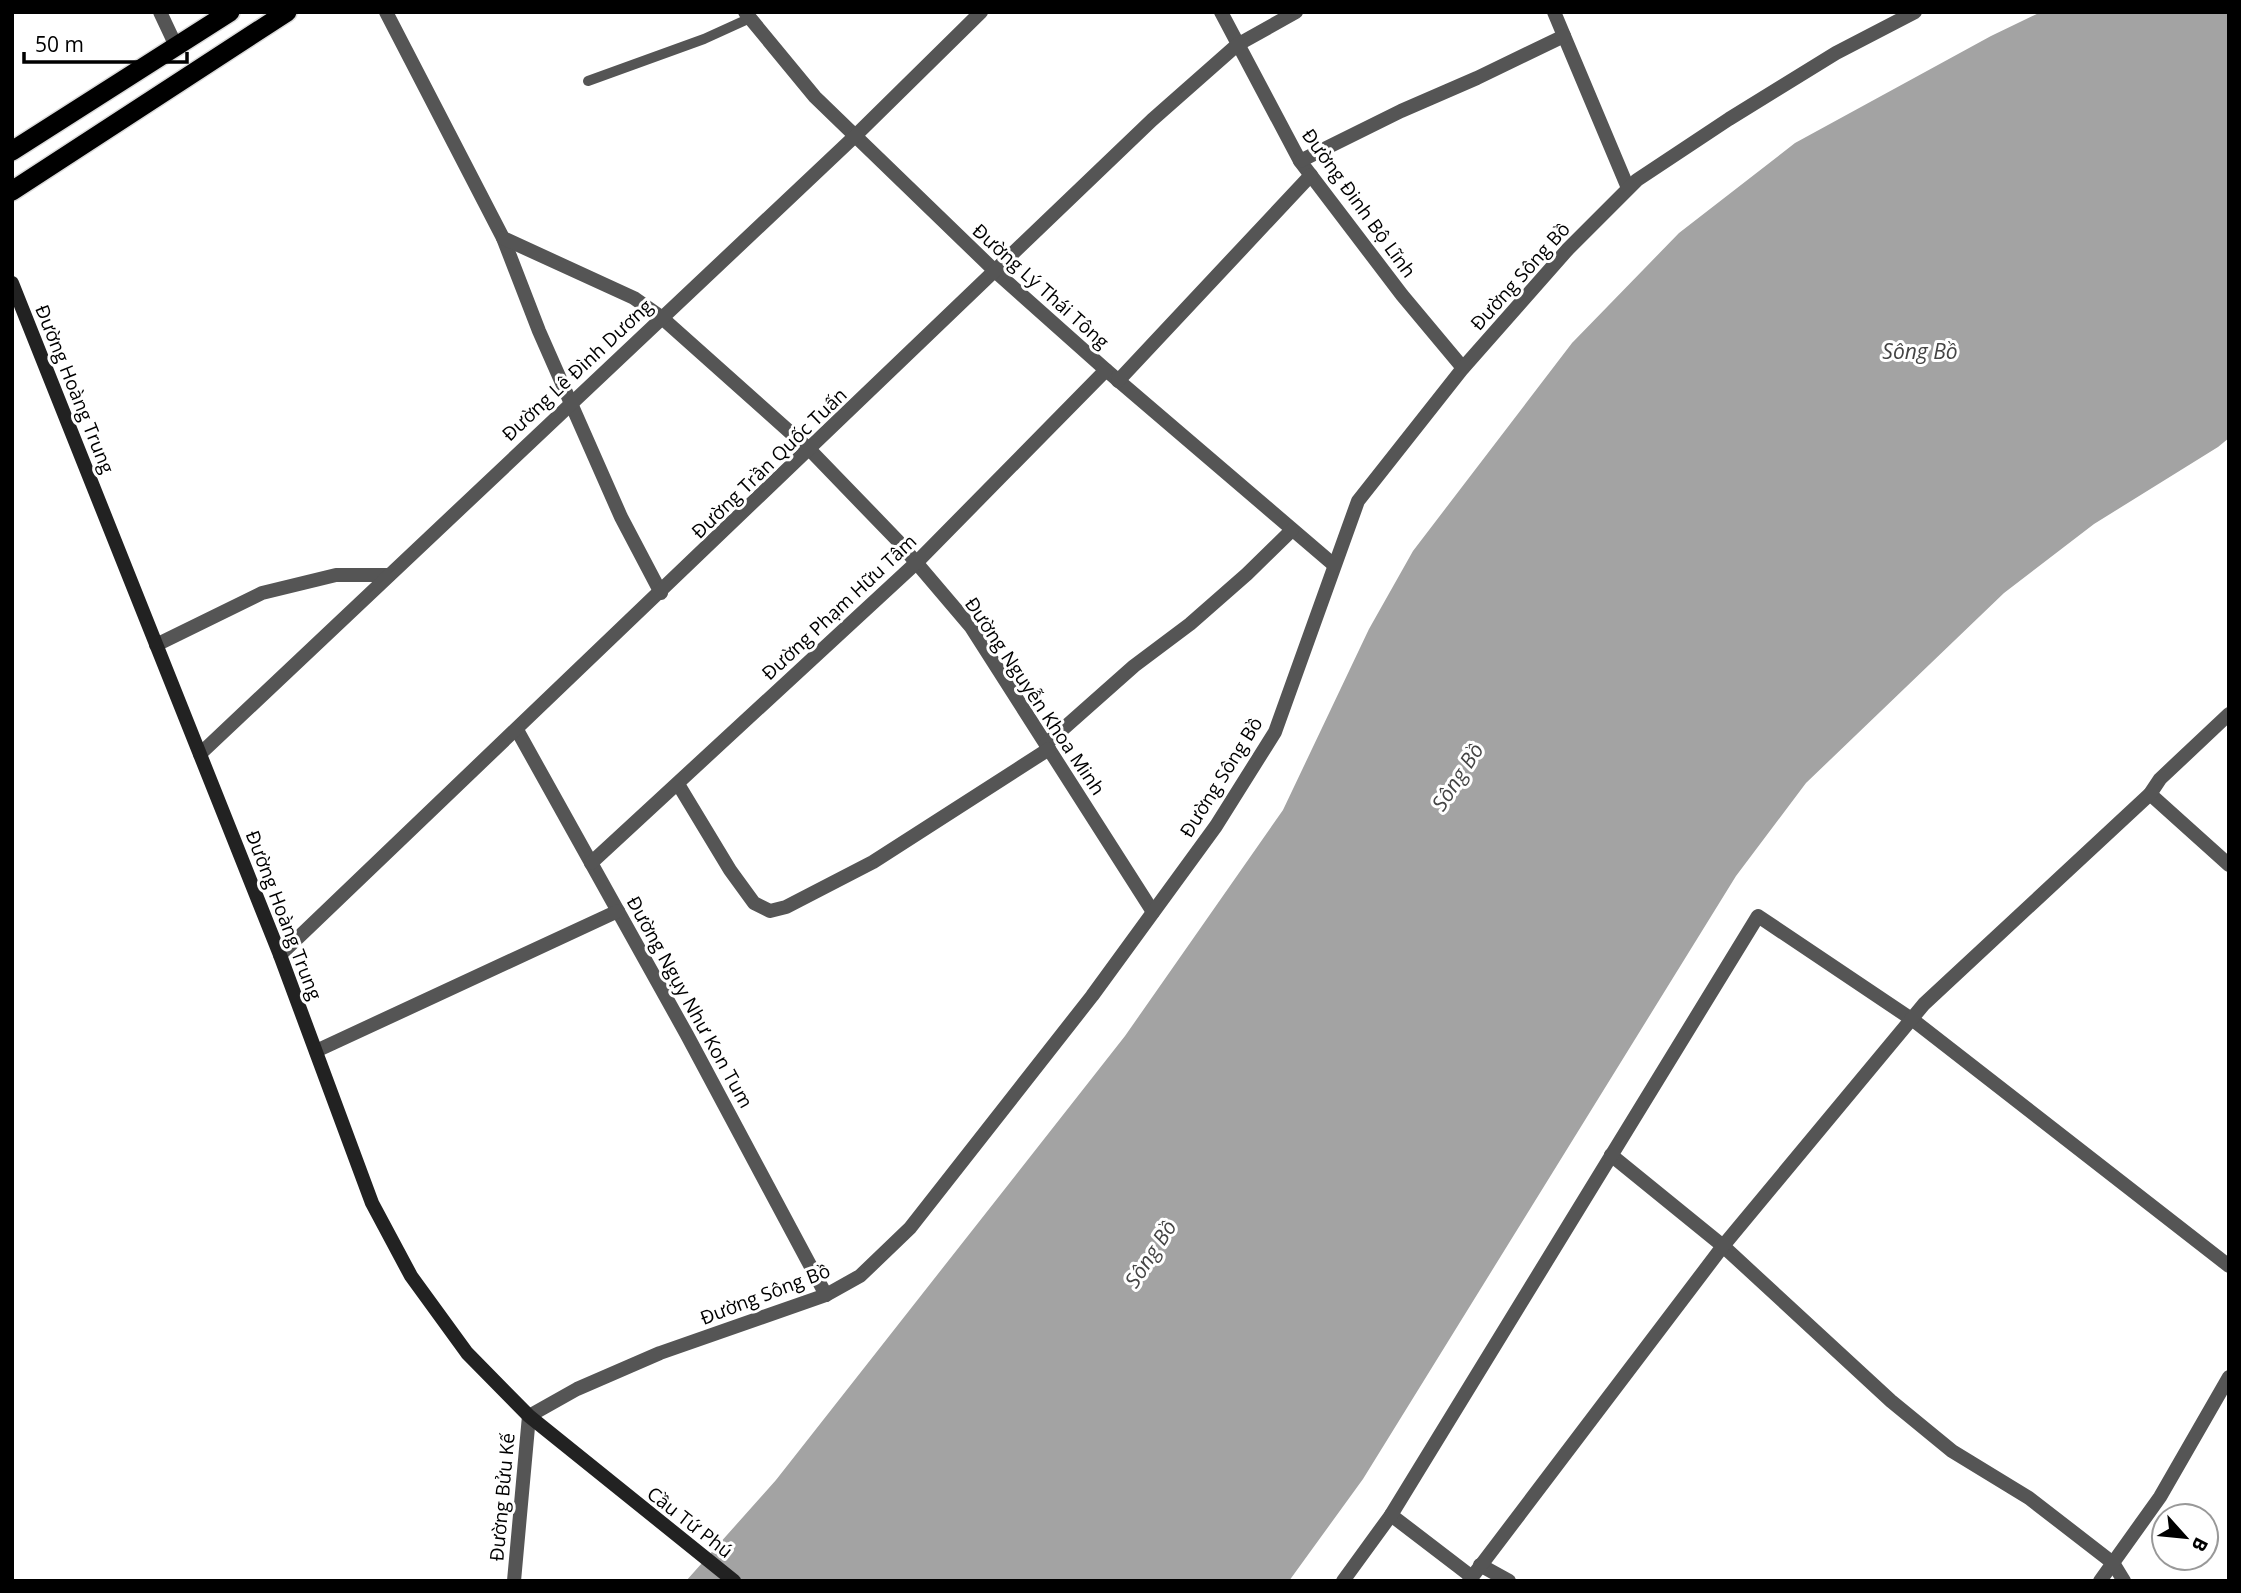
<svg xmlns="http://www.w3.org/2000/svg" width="2241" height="1593" viewBox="0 0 2241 1593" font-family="'Open Sans',sans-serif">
	<rect width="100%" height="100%" fill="#fff"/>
	<path fill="#a3a3a3" d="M2041,12H2229V438L2218,447L2094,524L2004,593L1806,783L1736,876L1363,1479L1289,1581H686L776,1480L1125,1036L1283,810L1369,629L1413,551L1572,343L1679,233L1795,143L1991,36Z"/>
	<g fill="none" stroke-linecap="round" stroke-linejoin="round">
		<defs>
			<g id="trunk">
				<path d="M12,151L230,12"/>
				<path d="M12,191L287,12"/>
			</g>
		</defs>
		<use href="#trunk" stroke="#dbdbdb" stroke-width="22"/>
		<path stroke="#555" stroke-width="10" d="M588,81L704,39L748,19"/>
		<g stroke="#555" stroke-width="14">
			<path d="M160,12L176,46"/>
			<path d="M386,12L503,238L539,331L621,517L661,593"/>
			<path d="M745,12L815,97L996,272L1106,370L1334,565"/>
			<path d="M1221,12L1300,161L1402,295L1463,368"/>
			<path d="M1554,12L1628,188"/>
			<path d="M1300,161L1401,111L1477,78L1564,36"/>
			<path d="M503,238L634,298L661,317L810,450L897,540L971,627L1153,912"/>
			<path d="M1118,381L1311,175"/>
			<path d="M156,645L262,593L336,575H389"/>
			<path d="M517,730L687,1035L826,1295"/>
			<path d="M1046,744L1134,666L1190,624L1247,574L1292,530"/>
			<path d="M200,754L854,137L981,12"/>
			<path d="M678,784L730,870L754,903L770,911L786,907L873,862L1049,749"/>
			<path d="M2150,794L2229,865"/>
			<path d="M591,863L916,563L1106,370"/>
			<path d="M280,955L1152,120L1237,45L1296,12"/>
			<path d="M316,1051L618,911"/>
			<path d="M1611,1155L1723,1246L1891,1401L1952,1451L2029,1498L2113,1563L2124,1581"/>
			<path d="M1391,1515L1472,1577"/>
			<path d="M1480,1565L1509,1581"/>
			<path d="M514,1581L529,1416L577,1389L660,1353L826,1295L860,1276L910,1228L1092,996L1216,826L1275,732L1358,501L1463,368L1568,249L1637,180L1729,119L1836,53L1915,12"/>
			<path d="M1343,1581L1391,1515L1758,916L1913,1020L2229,1266"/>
			<path d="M1469,1581L1723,1246L1924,1004L2150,794L2160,779L2229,714"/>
			<path d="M2100,1581L2160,1497L2229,1377"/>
		</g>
		<path stroke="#222" stroke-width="14" d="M12,283L280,955L372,1203L411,1276L467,1353L529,1416L734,1581"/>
		<use href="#trunk" stroke="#000" stroke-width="19"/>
	</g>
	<g text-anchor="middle" stroke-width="6" stroke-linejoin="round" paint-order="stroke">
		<g font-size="19" fill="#000" stroke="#fff">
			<text transform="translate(1359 203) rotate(54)" y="7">Đường Đinh Bộ Lĩnh</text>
			<text transform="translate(1520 276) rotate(-48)" y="7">Đường Sông Bồ</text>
			<text transform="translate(1041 286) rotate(42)" y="7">Đường Lý Thái Tông</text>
			<text transform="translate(577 370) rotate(-43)" y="7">Đường Lê Đình Dương</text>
			<text transform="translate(75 389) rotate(68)" y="7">Đường Hoàng Trung</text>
			<text transform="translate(769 463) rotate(-44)" y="7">Đường Trần Quốc Tuấn</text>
			<text transform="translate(839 607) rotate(-43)" y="7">Đường Phạm Hữu Tâm</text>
			<text transform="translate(1035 696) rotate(56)" y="7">Đường Nguyễn Khoa Minh</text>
			<text transform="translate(1221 777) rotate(-58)" y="7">Đường Sông Bồ</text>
			<text transform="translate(284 915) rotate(69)" y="7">Đường Hoàng Trung</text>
			<text transform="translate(690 1002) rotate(61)" y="7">Đường Ngụy Như Kon Tum</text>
			<text transform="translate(765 1294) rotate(-21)" y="7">Đường Sông Bồ</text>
			<text transform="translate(502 1497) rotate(-85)" y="7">Đường Bửu Kế</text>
			<text transform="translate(690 1522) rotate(38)" y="7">Cầu Tứ Phú</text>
		</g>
		<g font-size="21" font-style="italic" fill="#444" stroke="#fff">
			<text x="1920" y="359">Sông Bồ</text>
			<text transform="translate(1458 777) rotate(-57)" y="7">Sông Bồ</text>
			<text transform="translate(1151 1254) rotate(-57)" y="7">Sông Bồ</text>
		</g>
	</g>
	<rect width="2241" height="1593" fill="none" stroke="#000000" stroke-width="28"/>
	<g transform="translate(2185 1537) rotate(117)"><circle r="33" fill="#ffffff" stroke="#999999" stroke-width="2"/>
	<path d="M0-5L12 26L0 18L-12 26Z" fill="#000000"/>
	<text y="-10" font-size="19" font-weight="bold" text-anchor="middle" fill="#000000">B</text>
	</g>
	<path d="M24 52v10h163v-10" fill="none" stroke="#000000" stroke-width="3.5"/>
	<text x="35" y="52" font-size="21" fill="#000000" stroke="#ffffff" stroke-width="5" paint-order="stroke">50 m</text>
</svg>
